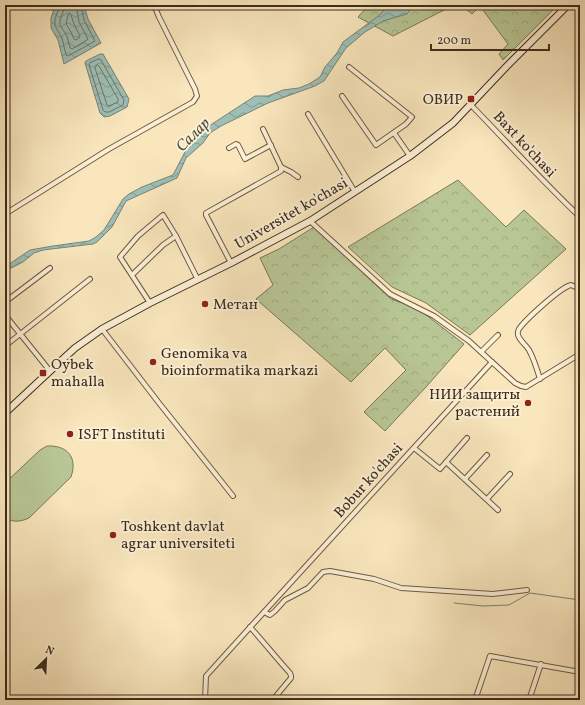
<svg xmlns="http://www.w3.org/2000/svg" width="585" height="705" viewBox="0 0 585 705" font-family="Vollkorn,serif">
	<defs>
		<pattern id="forest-crowns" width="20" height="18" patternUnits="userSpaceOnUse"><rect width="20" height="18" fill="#b8c695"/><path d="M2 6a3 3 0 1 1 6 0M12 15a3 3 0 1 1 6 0" fill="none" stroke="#9faa80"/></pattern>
		<pattern id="water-waves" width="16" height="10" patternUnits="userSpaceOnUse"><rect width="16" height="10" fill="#9ebfb5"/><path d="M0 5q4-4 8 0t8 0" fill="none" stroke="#829b92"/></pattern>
	</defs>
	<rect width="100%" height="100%" fill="#f9e6bd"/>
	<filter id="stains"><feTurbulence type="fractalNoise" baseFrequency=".005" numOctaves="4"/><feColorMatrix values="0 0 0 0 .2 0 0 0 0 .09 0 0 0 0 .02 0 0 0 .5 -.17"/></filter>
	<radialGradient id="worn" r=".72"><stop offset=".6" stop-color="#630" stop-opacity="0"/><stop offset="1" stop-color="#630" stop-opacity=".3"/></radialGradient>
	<path fill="#b8c695" stroke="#7a7958" d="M47,446C67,445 78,457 71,477L29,518C20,522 15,522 5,519V483L40,450Z"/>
	<g fill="url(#forest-crowns)" stroke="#7a7958">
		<path d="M369,5H454L393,36L358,17Z"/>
		<path d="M461,5H558L503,60L499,54L508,44L480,6L472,14Z"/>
		<path d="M458,180L506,227L524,210L566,249L470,335L426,303L392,287L348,247Z"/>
		<path d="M314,227L391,299L417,308L464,344L426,387L385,431L364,412L406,370L385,348L351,382L256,299L273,285L260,258L279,249Z"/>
	</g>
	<g fill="url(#water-waves)" stroke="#778478">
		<path d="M57,5H84L88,19L101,43L64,64L58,40L51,28V18L54,9Z"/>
		<path d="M385,5H414L407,14L383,21L365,32L346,48L324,81L315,86L268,103L221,126L210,133L203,143L186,158L177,178L126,201L112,227L97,242L93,244L43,250L34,253L23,262L5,271V267L30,250L53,246L89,241L96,237L104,230L123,199L129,194L142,187L173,175L185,152L209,126L255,96H268L283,90L299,88L309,84L320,77L325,67L337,53L343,42L381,14L385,8Z"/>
		<path d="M100,54H103L129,99L127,107L110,116L104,117L100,113L85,63L86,61Z"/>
	</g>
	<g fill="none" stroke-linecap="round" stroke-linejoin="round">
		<g stroke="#6e7668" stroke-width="1">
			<path d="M60,5L55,19V26L62,38L66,55L68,56L95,41L84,20L81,5"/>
			<path d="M65,5L64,9L60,20V25L67,36L70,48L72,49L87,40L88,39L79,22L76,5"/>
			<path d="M70,14L71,15L74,24L80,36L79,38L76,40L74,39L71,32L66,24L68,15Z"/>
			<path d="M99,59L101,60L124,100L123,105L109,112H105L103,110L89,65L90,63Z"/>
			<path d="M98,65L99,66L118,99V102L109,106L107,105L95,68L96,66Z"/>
		</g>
		<path stroke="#778478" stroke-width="1" d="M454,603L483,606L509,605L530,593L580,600"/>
		<defs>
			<g id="street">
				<path d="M342,96L376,145L406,124L412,117L349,67"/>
				<path d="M470,104C507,142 542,181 580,217"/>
				<path d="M308,114L355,192"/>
				<path d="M394,133L410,156"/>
				<path d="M229,148L236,144L238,145L245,159L271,145"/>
				<path d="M281,167L291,172L298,177"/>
				<path d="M5,214L109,149L193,102L197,96L195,89L159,17L154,5"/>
				<path d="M310,221L390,294L434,316L469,341L515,383L521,386L526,387L580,354"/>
				<path d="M231,263L206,215V213L281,171V167L263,129"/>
				<path d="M132,275L163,245L176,236"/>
				<path d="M5,302L50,268"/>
				<path d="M150,303L120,257L138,236L163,215L176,236L198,280"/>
				<path d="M5,315L50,371"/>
				<path d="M102,329L159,403L233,496"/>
				<path d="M5,346L90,279"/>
				<path d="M481,352L498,335"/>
				<path d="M540,379C537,369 534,359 529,350C526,345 520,341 518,335C517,332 518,331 519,329C525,320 561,287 571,285L580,289"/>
				<path d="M414,448L440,469L467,438"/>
				<path d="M446,462L498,510"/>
				<path d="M465,479L487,455"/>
				<path d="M487,499L510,474"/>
				<path d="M264,612L270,615L275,611L285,600L308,588L323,572L330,571L374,579L401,588L493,594L527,590"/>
				<path d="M250,627C264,642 276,658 290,673L291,676V678L276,696"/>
				<path d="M205,700L206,676L264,612L492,362"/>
				<path d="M475,700L490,656L580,672"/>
				<path d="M529,700L541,664"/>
			</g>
			<path id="secondary" d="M5,413L50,371L75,348L102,329L150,303L231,263L310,221L410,156L453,123L506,67L568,5"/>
		</defs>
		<use href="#street" stroke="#6c5a44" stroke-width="6"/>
		<use href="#secondary" stroke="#3d2c1c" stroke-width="8"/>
		<use href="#street" stroke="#fbefd4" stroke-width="4"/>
		<use href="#secondary" stroke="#fbefd4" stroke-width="6"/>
	</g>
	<g fill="#8f2418" stroke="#fbefd4" stroke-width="1.5">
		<rect x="467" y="95" width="8" height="8" rx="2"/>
		<circle cx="205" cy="304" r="4"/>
		<circle cx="153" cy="362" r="4"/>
		<rect x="39" y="369" width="8" height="8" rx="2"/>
		<circle cx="528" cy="403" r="4"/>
		<circle cx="70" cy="434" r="4"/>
		<circle cx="113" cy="535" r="4"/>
	</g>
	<g text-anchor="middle" stroke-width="4" stroke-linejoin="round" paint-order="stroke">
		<g font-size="15" fill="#3d2c1c" stroke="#fbefd4" text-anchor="start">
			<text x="463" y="104" text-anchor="end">ОВИР</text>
			<text x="213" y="309">Метан</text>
			<text x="161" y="358">Genomika va<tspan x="161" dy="17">bioinformatika markazi</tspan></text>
			<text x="51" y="369">Oybek<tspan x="51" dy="17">mahalla</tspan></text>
			<text x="520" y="399" text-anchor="end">НИИ защиты<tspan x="520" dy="17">растений</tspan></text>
			<text x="78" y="439">ISFT Instituti</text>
			<text x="121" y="531">Toshkent davlat<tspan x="121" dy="17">agrar universiteti</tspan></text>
		</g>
		<g font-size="15" fill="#3d2c1c" stroke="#fbefd4">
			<text transform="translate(525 144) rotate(47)" y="5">Baxt ko'chasi</text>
			<text transform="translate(291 213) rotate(-30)" y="5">Universitet ko'chasi</text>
			<text transform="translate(368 480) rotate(-48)" y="5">Bobur ko'chasi</text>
		</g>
		<g font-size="16" font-style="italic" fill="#555142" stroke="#fbefd4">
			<text transform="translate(192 134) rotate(-45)" y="6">Салар</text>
		</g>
	</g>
	<rect width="585" height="705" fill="none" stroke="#f9e6bd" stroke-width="20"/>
	<rect x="6" y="6" width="573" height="693" fill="none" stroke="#3d2c1c" stroke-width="2"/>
	<rect x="10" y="10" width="565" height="685" fill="none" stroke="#3d2c1c"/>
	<g transform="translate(46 659) rotate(24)" stroke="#fbefd4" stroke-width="3" paint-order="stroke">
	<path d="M0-3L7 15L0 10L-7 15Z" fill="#3d2c1c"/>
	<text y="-6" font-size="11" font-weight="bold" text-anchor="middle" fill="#3d2c1c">N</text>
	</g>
	<path d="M431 44v6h118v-6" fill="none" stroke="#3d2c1c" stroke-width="2"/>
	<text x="437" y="44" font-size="12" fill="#3d2c1c" stroke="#fbefd4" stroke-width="3" paint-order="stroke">200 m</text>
	<rect width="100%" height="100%" filter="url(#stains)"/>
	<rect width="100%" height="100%" fill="url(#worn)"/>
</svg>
